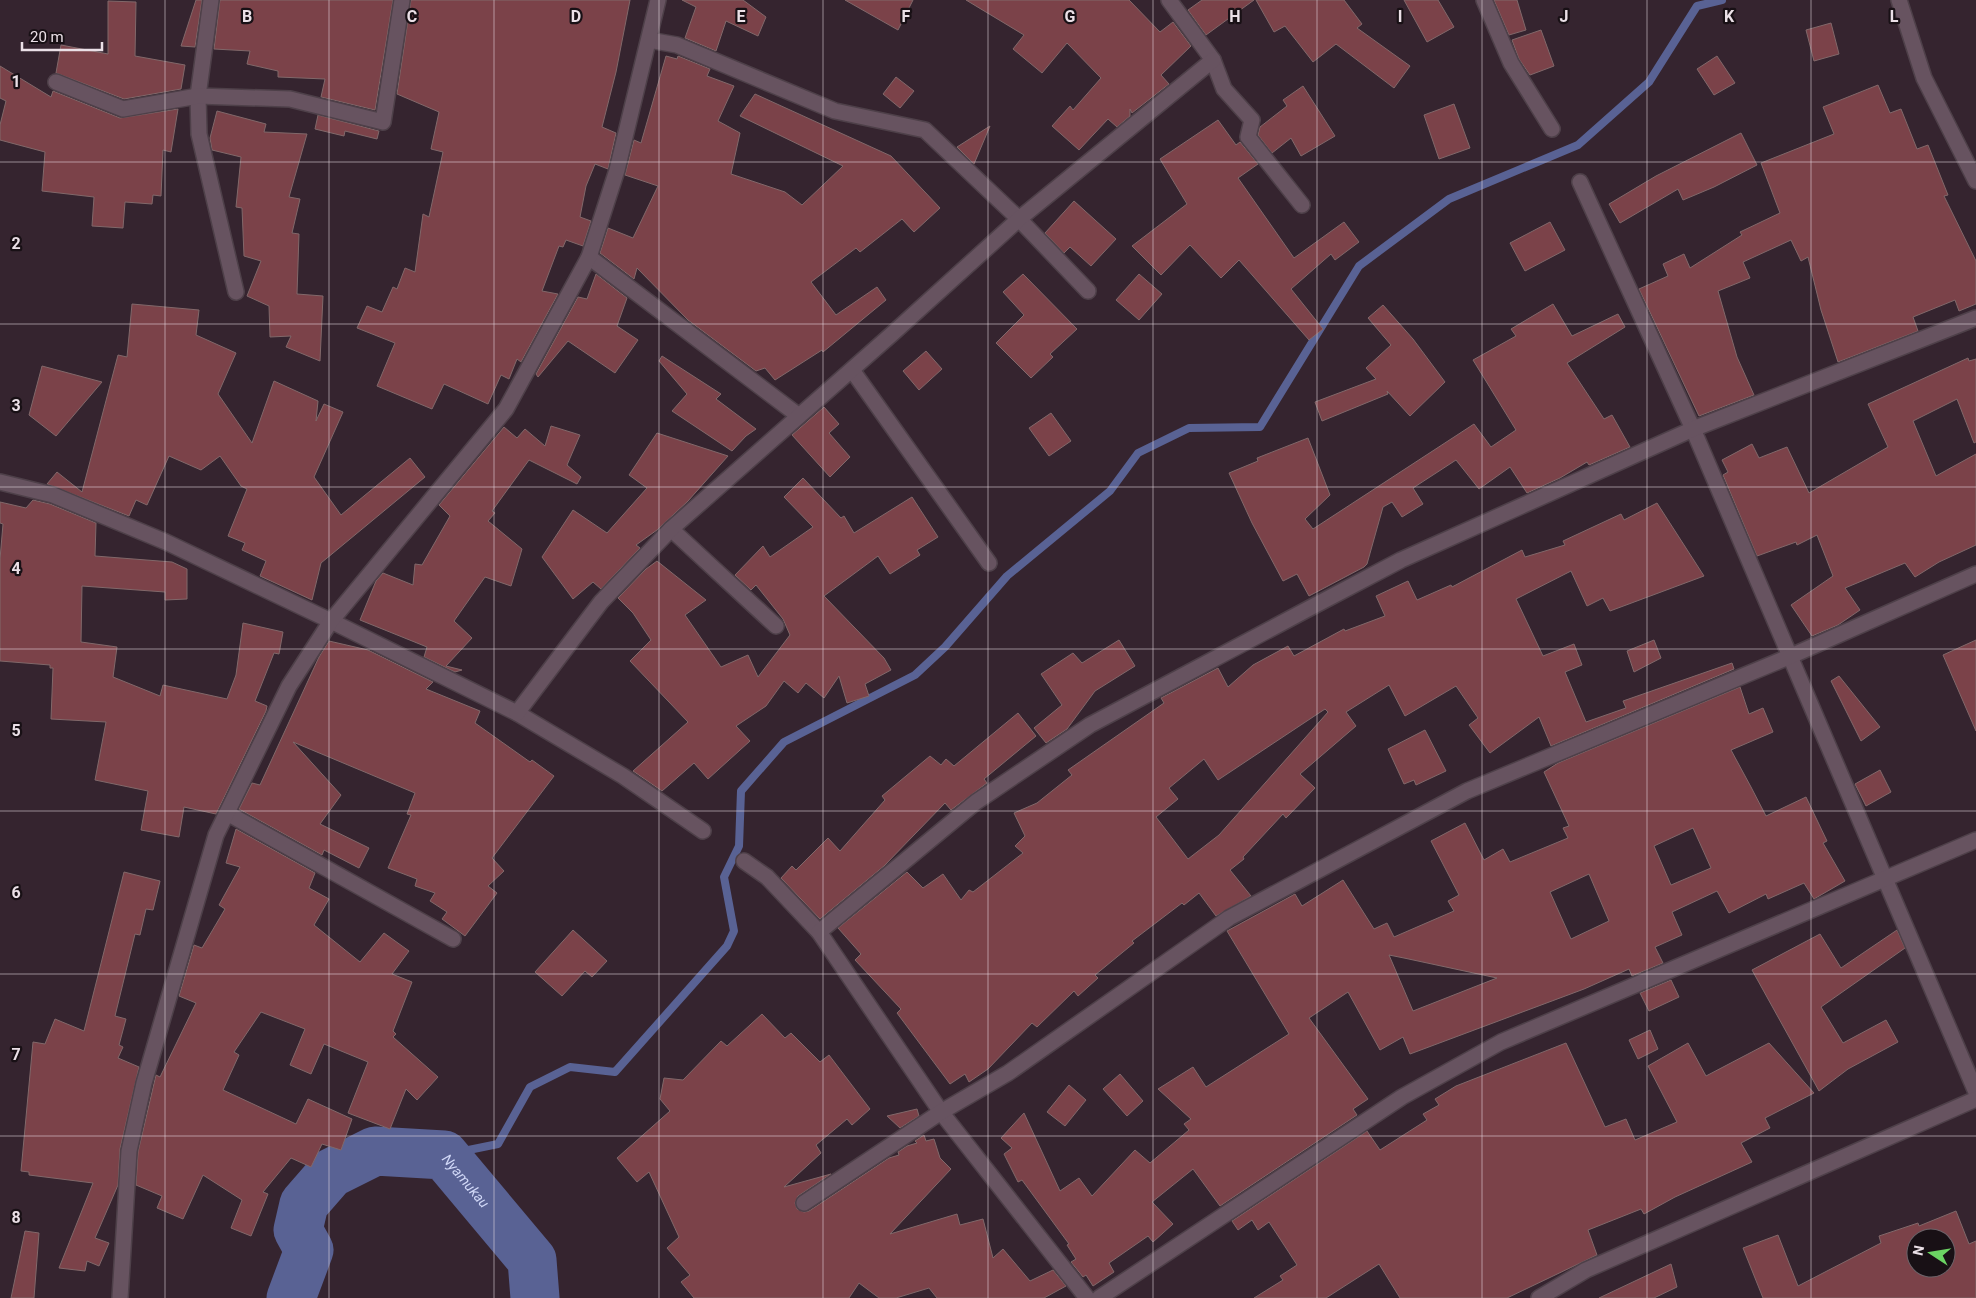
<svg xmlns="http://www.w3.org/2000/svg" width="1976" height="1298" viewBox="0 0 1976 1298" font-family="Roboto,sans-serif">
	<rect width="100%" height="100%" fill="#35242f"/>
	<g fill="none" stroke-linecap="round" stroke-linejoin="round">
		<path stroke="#596294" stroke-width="8" d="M444,1155L498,1144L530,1087L570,1067L615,1072L727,946L734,931L724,877L739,846L741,791L784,742L915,675L945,647L1007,576L1110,491L1138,453L1189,428L1260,427L1359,266L1449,199L1578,145L1649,82L1697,6L1722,0"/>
		<path stroke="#596294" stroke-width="49" id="s1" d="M291,1298L309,1250L298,1230L304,1204L331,1173L375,1151L444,1155L532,1260L535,1298"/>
	</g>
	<g fill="#7b4249" stroke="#81686a" fill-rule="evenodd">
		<path d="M196,0H202L195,47L181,46Z"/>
		<path d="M220,0H393L375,110L321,97L325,79L278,77V71L247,64L250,51L214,49Z"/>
		<path d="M411,0H630L616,72L602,127L616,133L608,169L595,164L586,186L580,217L591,221L583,246L566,240L563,247L559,246L542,291L558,294L521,362L517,359L509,379L501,375L488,404L444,384L432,409L377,386L395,343L357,328L367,306L382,312L393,287L397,289L405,268L415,272L423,214L429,217L443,152L431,149L439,112L397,94Z"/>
		<path d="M682,0H743L766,17L758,36L726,21L716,51L685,38L696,7Z"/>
		<path d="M845,0H913L898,30Z"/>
		<path d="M966,0H1129L1160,32L1173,22L1191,46L1161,75L1169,84L1132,113L1130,109V116L1117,127L1108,119L1079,150L1052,126L1070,106L1073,110L1101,78L1067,43L1042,73L1013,49L1024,35Z"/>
		<path d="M1202,0H1254L1206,35L1188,10Z"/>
		<path d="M1256,0H1344L1362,24L1357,28L1410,66L1394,88L1336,44L1313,62L1285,26L1274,32Z"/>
		<path d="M1404,0H1438L1454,27L1427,42Z"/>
		<path d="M1494,0H1517L1526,30L1509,35Z"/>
		<path d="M108,1L136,2L135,56L185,65L181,89L124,99L56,73L61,45L108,54Z"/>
		<path d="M1831,23L1839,54L1814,61L1806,30Z"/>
		<path d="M1541,30L1554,66L1530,75L1519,59L1512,40Z"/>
		<path d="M666,56L677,59L678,56L710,69L707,76L734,86L718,121L740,133L731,174L785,192L802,205L843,166L740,116L755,94L891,156L940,208L914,232L902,219L860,252L856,248L811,282L836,315L877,287L886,300L823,352L822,350L775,380L765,368L756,371L688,320L637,268L634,279L600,253L608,228L633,238L658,186L625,175L634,140L641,143Z"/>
		<path d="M1717,56L1735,83L1714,95L1697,69Z"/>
		<path d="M0,66L51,97L53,91L120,118L178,109L171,152L163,150L161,196L153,195L152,204L125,202L123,228L92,226L94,197L42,191L45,152L0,140V125L6,101L0,98Z"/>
		<path d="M896,77L914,91L900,108L883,94Z"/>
		<path d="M1878,85L1890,113L1901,109L1917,149L1928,145L1948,195L1944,196L1976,261V304L1959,311L1955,300L1913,317L1918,331L1838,362L1821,310L1808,257L1801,261L1791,240L1743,262L1750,278L1718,291L1737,357L1754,395L1699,416L1639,289L1668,276L1663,264L1684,254L1690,268L1742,235L1740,232L1780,213L1761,163L1834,134L1823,107Z"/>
		<path d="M1303,86L1335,136L1301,156L1291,138L1272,153L1258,135L1260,127L1287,106L1283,100Z"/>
		<path d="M1454,104L1470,148L1439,159L1424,115Z"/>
		<path d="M217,111L266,124L264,132L307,134L289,197L300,199L292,233L299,234L297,294L323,296L320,361L286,347L291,336L270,337L269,306L247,296L261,261L244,256L242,208L236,207L241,157L212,150L210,138Z"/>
		<path d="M318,115L379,131L377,139L345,131L344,136L315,129Z"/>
		<path d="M1218,120L1236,145L1240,142L1258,164L1238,178L1294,258L1344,222L1359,242L1335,260L1331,254L1291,289L1323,329L1309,340L1239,260L1221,278L1190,245L1161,275L1132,246L1187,204L1160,159Z"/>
		<path d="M990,126L974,164L957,147Z"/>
		<path d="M1741,133L1757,165L1714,187L1683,200L1678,189L1620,223L1609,204L1656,176Z"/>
		<path d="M1074,201L1116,239L1091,266L1070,247L1064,253L1045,233Z"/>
		<path d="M1550,222L1565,250L1525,271L1510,243Z"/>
		<path d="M596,274L627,298L617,326L638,340L615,373L568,341L538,377L536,374L578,297L587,299Z"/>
		<path d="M1023,274L1077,329L1050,354L1053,357L1031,378L996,343L1024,315L1003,292Z"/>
		<path d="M1139,274L1162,294L1139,320L1116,300Z"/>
		<path d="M132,304L199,310L196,335L236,353L218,394L252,443L274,381L318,401L316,421L324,404L343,412L314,477L341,515L410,458L425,477L321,563L312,600L260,576L266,561L242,550L245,543L228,536L247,489L241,486L220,456L201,470L169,456L147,505L136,500L129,516L47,484L57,472L82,492L118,355L127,357Z"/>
		<path d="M1553,304L1572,336L1618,314L1625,327L1567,363L1604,419L1612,415L1630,447L1589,465L1587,462L1560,478L1527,493L1510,467L1479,489L1456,460L1413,488L1423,504L1402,517L1392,502L1383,507L1367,564L1364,567L1309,596L1297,574L1283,581L1252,523L1229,473L1258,461L1257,458L1308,438L1330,495L1305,519L1313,529L1474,424L1491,447L1516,430L1473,360L1516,336L1511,329Z"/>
		<path d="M1383,305L1413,339L1445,382L1410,416L1387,391L1388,394L1322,421L1315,402L1376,379L1366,368L1391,345L1368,318Z"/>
		<path d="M926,351L942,369L919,390L903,371Z"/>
		<path d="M662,356L721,394L716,399L756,429L746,436L732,451L672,411L687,394L659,361Z"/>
		<path d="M1968,358L1969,361L1976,359V442L1974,443L1957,399L1913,421L1936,476L1976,454V545L1939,562L1915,577L1905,563L1845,588L1860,610L1838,625L1812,636L1791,605L1833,576L1817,535L1797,545L1796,542L1757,556L1723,475L1728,472L1722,460L1752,444L1759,458L1787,447L1809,493L1888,447L1868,404Z"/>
		<path d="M42,366L102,382L56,436L29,415Z"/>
		<path d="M824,407L839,424L829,433L850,457L830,477L792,435Z"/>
		<path d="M1051,413L1071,441L1049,456L1029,428Z"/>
		<path d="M551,426L580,435L567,465L581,477L577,484L529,460L492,511L495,513L488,521L522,549L511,586L485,577L454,621L472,638L446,666L462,670L455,672L424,657L427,647L360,620L376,581L383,573L413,585L415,564L422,565L450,516L439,505L504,427L517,438L525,429L545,446Z"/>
		<path d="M657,433L728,456L688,501L657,530L636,545L640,548L601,589L593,582L573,599L542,557L573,510L607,533L647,488L629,475Z"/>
		<path d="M803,478L841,518L844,516L854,533L912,497L938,537L917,550L920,555L890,574L878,556L824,596L884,658L891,670L865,684L869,696L847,703L839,676L824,698L806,683L798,693L784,681L766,706L736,726L750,741L708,779L694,763L662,791L633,771L688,722L630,661L651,640L633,613L618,598L646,569L657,561L706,600L685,615L721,667L748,655L758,677L790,635L783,619L756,585L751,590L735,575L763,546L770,557L813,527L784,497Z"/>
		<path d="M33,500L50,504L96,523L95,556L172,562L187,569V599L165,600V592L82,586L81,642L117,647L113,677L160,696L163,685L227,699L236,675L243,623L283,632L279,654L274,653L255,701L267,706L266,711L216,814L184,807L179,837L141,830L148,791L95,780L106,722L51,719L53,668H50V665L0,661V559L3,524L0,523V502L26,508Z"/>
		<path d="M1657,503L1704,576L1610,611L1603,598L1587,606L1571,571L1516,599L1543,656L1574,644L1582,665L1565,672L1586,722L1626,708L1623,701L1732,663L1734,669L1551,746L1539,717L1490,753L1469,725L1478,718L1456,686L1405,716L1389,685L1346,712L1356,726L1300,774L1315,788L1286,818L1283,814L1243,857L1244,859L1230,870L1251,896L1216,916L1199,893L1184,905L1182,903L1132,941L1134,943L1095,975L1098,978L1078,996L1074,991L1037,1027L1032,1023L988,1069L969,1082L965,1074L950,1084L897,1013L901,1009L855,960L861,954L838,928L907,872L923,888L943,874L961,900L969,890L973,892L1023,853L1015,846L1025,836L1014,813L1037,803L1072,775L1068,770L1164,703L1161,698L1218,668L1228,687L1253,665L1288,646L1294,656L1344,629L1345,631L1385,616L1376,596L1408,581L1417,600L1451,585L1452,587L1522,550L1525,557L1565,545L1563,541L1621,514L1624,520ZM1325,709L1328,712L1219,835L1188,859L1156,817L1178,799L1169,788L1204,759L1218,780Z"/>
		<path d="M1119,640L1135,666L1095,691L1067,729L1046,743L1034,728L1062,705L1041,674L1073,653L1082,663Z"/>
		<path d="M1654,640L1661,658L1634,672L1627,651Z"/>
		<path d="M1976,640V731L1943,655Z"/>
		<path d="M329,641L368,650L433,682L426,689L480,711L475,723L530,762L532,760L554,776L492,858L504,871L488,886L497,893L465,936L442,919L447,912L430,901L435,893L415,886L417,879L388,868L411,815L407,814L415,793L293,742L341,795L320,824L369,848L359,868L324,850L322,855L239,809L252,783L260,785L319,657Z"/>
		<path d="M1839,676L1880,727L1861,741L1831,681Z"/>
		<path d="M1740,687L1749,714L1763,708L1773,732L1731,750L1751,787L1766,816L1806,797L1827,841L1823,843L1845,881L1814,899L1804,883L1768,899L1766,894L1729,913L1717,891L1672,912L1682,935L1655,947L1663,963L1632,976L1629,969L1584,989L1410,1054L1403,1037L1380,1050L1348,992L1309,1018L1368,1099L1353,1109L1357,1115L1220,1206L1193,1169L1152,1202L1173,1224L1153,1242L1148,1236L1109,1263L1114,1272L1093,1286L1086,1275L1083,1277L1071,1262L1076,1259L1067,1245L1069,1244L1022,1180L1018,1182L1004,1154L1012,1148L1001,1138L1024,1113L1060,1191L1079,1178L1092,1196L1135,1150L1150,1163L1189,1130L1184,1124L1191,1119L1158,1089L1193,1067L1206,1087L1289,1034L1227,931L1295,894L1302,906L1343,880L1374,929L1387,923L1394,937L1454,911L1448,901L1459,895L1431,841L1465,823L1484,860L1503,849L1510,862L1568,838L1563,828L1569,826L1544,772L1558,763ZM1693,828L1711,868L1671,885L1654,846ZM1589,874L1609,921L1571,939L1550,892ZM1389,955L1404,958L1497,978L1413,1011Z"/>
		<path d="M1018,713L1036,736L984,779L987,783L951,810L945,803L884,866L820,919L781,878L792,866L796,870L828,838L840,851L885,800L882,796L930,756L941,765L946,759L954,766Z"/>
		<path d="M1425,730L1446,771L1416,785L1414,780L1404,784L1388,749Z"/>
		<path d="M1880,770L1891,792L1866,806L1855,784Z"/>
		<path d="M236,829L315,873L309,888L329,899L314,925L360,962L384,933L409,951L392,974L412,982L393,1031L396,1034L393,1037L438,1077L417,1100L406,1089L390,1129L348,1113L368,1062L324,1044L311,1074L290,1065L305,1029L261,1012L234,1052L239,1055L223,1090L296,1124L308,1099L352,1119L341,1150L322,1144L311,1167L291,1158L263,1192L268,1194L251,1236L231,1228L242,1200L203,1175L183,1219L157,1208L162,1196L136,1185L138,1152L156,1075L160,1077L196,1003L179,996L194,945L202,948L225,909L219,905L240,867L226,863Z"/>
		<path d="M124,872L160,881L153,910L146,909L140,935L135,934L115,1016L126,1019L119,1045L123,1047L118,1058L139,1067L120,1149L118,1185L95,1238L109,1243L99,1266L87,1261L85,1271L59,1268L93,1183L29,1175V1172L21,1171L33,1042L45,1044L55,1019L84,1031Z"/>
		<path d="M573,930L607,961L592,977L585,971L562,996L535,972Z"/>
		<path d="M1897,930L1905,948L1821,1007L1843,1043L1886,1020L1898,1042L1848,1069L1819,1091L1752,970L1820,934L1841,968Z"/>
		<path d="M1671,980L1679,997L1649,1011L1640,993Z"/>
		<path d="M762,1014L785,1038L791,1033L820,1062L829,1055L870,1109L852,1125L847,1119L816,1145L821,1153L784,1187L831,1174L798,1196L795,1203L797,1209L804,1212L809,1211L889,1158L899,1155L898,1152L907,1146L917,1143L915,1141L924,1135L926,1141L934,1139L940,1158L951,1169L890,1234L957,1214L960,1225L983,1219L993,1258L1003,1249L1030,1281L1053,1270L1066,1286L1044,1298H937L929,1288L896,1298H879L859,1283L849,1298H694L681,1282L690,1275L667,1248L679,1237L649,1172L637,1182L617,1158L670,1111L660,1099L664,1078L683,1080L721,1041L727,1046Z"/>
		<path d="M1650,1030L1658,1049L1638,1059L1629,1040Z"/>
		<path d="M1566,1043L1605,1127L1626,1119L1635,1140L1677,1122L1648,1066L1688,1043L1706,1076L1769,1043L1814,1093L1765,1118L1770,1128L1741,1143L1752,1162L1675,1197L1644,1214L1641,1209L1588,1230L1597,1255L1507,1298H1400L1379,1264L1326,1298H1254L1283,1280L1280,1276L1297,1265L1269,1222L1258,1230L1252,1220L1238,1230L1232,1221L1367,1131L1380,1150L1427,1120L1423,1114L1439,1105L1435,1099L1456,1086Z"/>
		<path d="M1120,1074L1143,1101L1127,1116L1103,1089Z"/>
		<path d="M1069,1085L1086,1100L1065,1126L1047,1112Z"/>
		<path d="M917,1109L919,1116L900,1128L887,1116Z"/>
		<path d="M1956,1211L1969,1244L1976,1241V1298H1763L1743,1248L1778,1235L1798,1286L1881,1243L1879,1236L1918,1223L1919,1226ZM1916,1238H1946V1268H1916Z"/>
		<path d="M25,1231L39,1233L34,1298H11Z"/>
		<path d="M1671,1264L1677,1287L1654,1298H1599Z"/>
	</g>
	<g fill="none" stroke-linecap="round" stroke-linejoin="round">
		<defs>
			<g id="minor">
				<path d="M211,0L198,96L199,134L236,292"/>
				<path d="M1169,0L1213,60L1224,89L1252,120L1248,137L1302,205"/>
				<path d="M1484,0L1511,63L1552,129"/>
				<path d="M1899,0L1924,78L1976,181"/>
				<path d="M649,40L677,45L835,111L925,130L1019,219L1088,291"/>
				<path d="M56,82L123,109L198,96L290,99L383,122L402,0"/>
				<path d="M1580,182L1693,429L1976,1092"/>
				<path d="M589,257L799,416"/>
				<path d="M852,370L989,563"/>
				<path d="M0,482L53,495L166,542L331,621L517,713L623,776L703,831"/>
				<path d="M671,529L776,626"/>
				<path d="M517,713L601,602L671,529L892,334L1019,219L1213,60"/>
				<path d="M227,813L453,939"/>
				<path d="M744,861L767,877L819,932L941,1112L1087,1298"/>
				<path d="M819,932L976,802L1090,725L1308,609L1401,560L1693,429L1976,318"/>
				<path d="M804,1203L941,1112L1008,1073L1229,918L1467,791L1791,656L1976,574"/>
				<path d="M120,1298L129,1151L144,1083L216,835L289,686L331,621L506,409L589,257L617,170L658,0"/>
				<path d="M1099,1298L1402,1097L1501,1042L1976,840"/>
				<path d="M1539,1298L1586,1270L1976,1099"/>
			</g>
		</defs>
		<use href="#minor" stroke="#4e4049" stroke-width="18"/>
		<use href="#minor" stroke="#675360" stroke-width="15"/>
	</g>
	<path fill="none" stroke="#ebe0e7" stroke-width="1" stroke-opacity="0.55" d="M165,0V1298M329,0V1298M494,0V1298M659,0V1298M823,0V1298M988,0V1298M1153,0V1298M1317,0V1298M1482,0V1298M1647,0V1298M1811,0V1298M0,162H1976M0,324H1976M0,487H1976M0,649H1976M0,811H1976M0,974H1976M0,1136H1976"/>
	<g text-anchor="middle" stroke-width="4.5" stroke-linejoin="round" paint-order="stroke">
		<g font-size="14" font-style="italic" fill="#d1d8f7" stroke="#181015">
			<text dy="5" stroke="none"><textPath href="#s1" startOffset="294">Nyamukau</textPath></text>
		</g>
	</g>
	<g font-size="16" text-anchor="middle" font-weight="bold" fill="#ebe0e7" stroke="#181015" stroke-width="4.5" stroke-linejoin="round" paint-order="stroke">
		<text x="247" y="22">B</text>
		<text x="412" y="22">C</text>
		<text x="576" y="22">D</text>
		<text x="741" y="22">E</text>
		<text x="906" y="22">F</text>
		<text x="1070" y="22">G</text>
		<text x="1235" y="22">H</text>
		<text x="1400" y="22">I</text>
		<text x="1564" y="22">J</text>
		<text x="1729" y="22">K</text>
		<text x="1894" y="22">L</text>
		<text x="16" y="87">1</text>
		<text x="16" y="249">2</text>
		<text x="16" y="411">3</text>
		<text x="16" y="574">4</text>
		<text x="16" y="736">5</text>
		<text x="16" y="898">6</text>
		<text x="16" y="1060">7</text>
		<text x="16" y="1223">8</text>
	</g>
	<g transform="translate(1931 1253) rotate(282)"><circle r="24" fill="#181015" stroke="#6c6369"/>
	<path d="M0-4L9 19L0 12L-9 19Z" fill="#6bd363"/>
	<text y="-8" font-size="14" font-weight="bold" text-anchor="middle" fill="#ebe0e7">N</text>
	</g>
	<path d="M22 42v8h80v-8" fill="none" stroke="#ebe0e7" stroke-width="2.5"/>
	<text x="30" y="42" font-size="15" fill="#ebe0e7" stroke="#181015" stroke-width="4" paint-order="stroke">20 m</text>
</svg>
